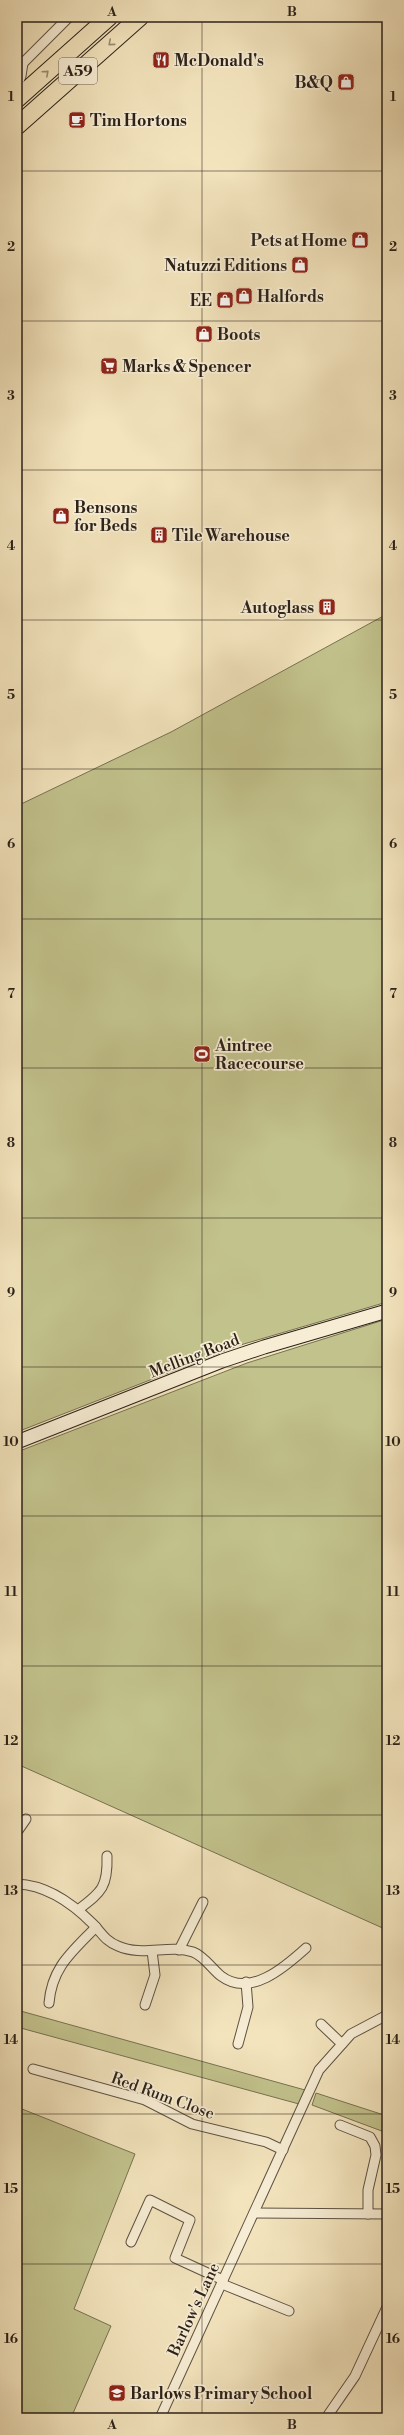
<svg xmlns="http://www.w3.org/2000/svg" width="404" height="2435" viewBox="0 0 404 2435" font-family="'Libre Bodoni',serif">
	<rect width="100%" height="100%" fill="#f3e4bd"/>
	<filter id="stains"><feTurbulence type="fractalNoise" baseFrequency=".005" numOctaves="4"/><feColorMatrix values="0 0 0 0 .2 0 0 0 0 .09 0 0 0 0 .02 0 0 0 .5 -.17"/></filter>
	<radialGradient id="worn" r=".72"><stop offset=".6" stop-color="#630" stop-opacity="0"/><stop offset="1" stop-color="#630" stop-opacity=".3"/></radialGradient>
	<g fill="#c2c28c" stroke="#767252">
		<path d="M387,614V1302L237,1346L17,1432V806L171,732Z"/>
		<path d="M387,1319V1930L17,1764V1452L247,1363Z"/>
		<path d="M17,2010L305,2090L299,2104L17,2027Z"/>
		<path d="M316,2093L387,2116V2133L312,2105Z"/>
		<path d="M17,2107L135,2154L74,2309L111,2326L71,2418H17Z"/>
	</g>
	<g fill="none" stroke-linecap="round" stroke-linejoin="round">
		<defs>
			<g id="street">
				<path d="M17,69L69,17"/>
				<path d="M17,86L21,76L23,63"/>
				<path d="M17,1832L26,1819"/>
				<path d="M17,1884C47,1885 73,1904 93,1924C101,1932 106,1942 118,1946C142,1957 169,1944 193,1952C204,1956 212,1969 221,1976C250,1998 285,1967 306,1948"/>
				<path d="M79,1909C102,1892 108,1886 107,1856"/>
				<path d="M179,1950L203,1902"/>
				<path d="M49,2003C52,1967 72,1952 96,1927"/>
				<path d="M145,2005L155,1975L152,1951"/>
				<path d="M321,2024L342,2044"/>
				<path d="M238,2044L248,2007L246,1982"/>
				<path d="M33,2069L145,2100L192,2124L266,2142L283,2150"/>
				<path d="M340,2125L370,2137L375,2146L376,2155L368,2190V2214"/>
				<path d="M254,2213L387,2214"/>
				<path d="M131,2242L150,2200L190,2220L175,2258L223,2280"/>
				<path d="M222,2284L289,2311"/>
				<path d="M160,2418L319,2070L351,2034L387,2015"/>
				<path d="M326,2418L355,2376L387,2307"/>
			</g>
			<path id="secondary" d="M17,1442L222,1361L264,1347L387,1311"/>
			<g id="highway">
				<path d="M17,99L109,17"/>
				<path d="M17,126L140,17"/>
			</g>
		</defs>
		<use href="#street" stroke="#5d5242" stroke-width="11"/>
		<use href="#secondary" stroke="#2b2119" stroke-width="15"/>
		<use href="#highway" stroke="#2b2119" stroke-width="19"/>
		<use href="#street" stroke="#f7edd4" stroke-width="9"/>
		<use href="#secondary" stroke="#f7edd4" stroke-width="13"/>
		<use href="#highway" stroke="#f3e4bd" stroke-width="17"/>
	</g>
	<defs><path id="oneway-chevron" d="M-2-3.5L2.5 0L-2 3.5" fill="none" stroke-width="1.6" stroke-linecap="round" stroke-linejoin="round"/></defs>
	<g stroke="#998c73">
		<use href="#oneway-chevron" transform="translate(111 43) rotate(139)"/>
		<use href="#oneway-chevron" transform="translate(46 73) rotate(-42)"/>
	</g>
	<path fill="none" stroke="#2b2119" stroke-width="1" stroke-opacity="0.55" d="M202,17V2418M17,171H387M17,321H387M17,470H387M17,620H387M17,769H387M17,919H387M17,1068H387M17,1218H387M17,1367H387M17,1516H387M17,1666H387M17,1815H387M17,1965H387M17,2114H387M17,2264H387"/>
	<defs>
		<symbol id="restaurant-square" viewBox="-11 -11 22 22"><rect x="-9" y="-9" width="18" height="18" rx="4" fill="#8f2418" stroke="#f7edd4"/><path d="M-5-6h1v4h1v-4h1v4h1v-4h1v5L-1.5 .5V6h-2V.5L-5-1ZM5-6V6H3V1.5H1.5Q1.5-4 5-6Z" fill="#fff"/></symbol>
		<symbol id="shop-square" viewBox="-11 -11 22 22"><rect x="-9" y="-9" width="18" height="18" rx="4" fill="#8f2418" stroke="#f7edd4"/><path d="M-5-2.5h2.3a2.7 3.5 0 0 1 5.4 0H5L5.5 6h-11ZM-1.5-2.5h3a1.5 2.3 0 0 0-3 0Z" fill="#fff"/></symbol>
		<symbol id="cafe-square" viewBox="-11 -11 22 22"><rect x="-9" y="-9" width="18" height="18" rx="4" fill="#8f2418" stroke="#f7edd4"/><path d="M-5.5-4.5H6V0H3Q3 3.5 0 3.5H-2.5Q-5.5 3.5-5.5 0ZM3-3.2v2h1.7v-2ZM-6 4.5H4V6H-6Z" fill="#fff"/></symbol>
		<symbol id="supermarket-square" viewBox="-11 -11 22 22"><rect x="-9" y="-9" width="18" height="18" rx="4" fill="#8f2418" stroke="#f7edd4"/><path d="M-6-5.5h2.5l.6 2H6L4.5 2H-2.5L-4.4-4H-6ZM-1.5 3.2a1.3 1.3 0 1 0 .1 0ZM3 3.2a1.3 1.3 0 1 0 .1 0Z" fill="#fff"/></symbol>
		<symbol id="building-square" viewBox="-11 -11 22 22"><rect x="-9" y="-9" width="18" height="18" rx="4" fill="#8f2418" stroke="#f7edd4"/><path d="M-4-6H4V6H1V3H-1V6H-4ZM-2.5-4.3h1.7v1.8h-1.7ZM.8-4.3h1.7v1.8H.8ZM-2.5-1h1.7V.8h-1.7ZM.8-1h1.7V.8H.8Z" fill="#fff"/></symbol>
		<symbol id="stadium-square" viewBox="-11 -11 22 22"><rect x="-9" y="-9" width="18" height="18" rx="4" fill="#8f2418" stroke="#f7edd4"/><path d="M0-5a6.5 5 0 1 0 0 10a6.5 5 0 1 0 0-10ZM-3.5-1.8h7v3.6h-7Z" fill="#fff"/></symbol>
		<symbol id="school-square" viewBox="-11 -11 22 22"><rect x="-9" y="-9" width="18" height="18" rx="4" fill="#8f2418" stroke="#f7edd4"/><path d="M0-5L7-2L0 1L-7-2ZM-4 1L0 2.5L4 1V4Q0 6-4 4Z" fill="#fff"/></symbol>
	</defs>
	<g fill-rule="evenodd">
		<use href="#restaurant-square" x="151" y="50" width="20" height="20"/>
		<use href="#shop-square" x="336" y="72" width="20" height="20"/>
		<use href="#cafe-square" x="67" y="110" width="20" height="20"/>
		<use href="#shop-square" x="350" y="230" width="20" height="20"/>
		<use href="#shop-square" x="290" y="255" width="20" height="20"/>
		<use href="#shop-square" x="234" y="286" width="20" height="20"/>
		<use href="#shop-square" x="215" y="290" width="20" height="20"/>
		<use href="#shop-square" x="194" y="324" width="20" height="20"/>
		<use href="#supermarket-square" x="99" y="356" width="20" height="20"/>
		<use href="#shop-square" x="51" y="506" width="20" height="20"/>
		<use href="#building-square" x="149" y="525" width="20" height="20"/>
		<use href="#building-square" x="317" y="597" width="20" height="20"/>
		<use href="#stadium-square" x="192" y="1044" width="20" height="20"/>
		<use href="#school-square" x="107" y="2383" width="20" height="20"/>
	</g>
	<g text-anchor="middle" stroke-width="3.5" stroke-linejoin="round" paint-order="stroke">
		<rect fill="#f7edd4" stroke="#685e51" stroke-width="1" x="59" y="58" width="38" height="26" rx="3"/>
		<g font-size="15" font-weight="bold" fill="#2b2119">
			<text x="78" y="76">A59</text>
		</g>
		<g font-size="16" font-weight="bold" fill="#2b2119" stroke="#f7edd4" text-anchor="start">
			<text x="174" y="66">McDonald's</text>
			<text x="333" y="88" text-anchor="end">B&amp;Q</text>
			<text x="90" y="126">Tim Hortons</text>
			<text x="347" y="246" text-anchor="end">Pets at Home</text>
			<text x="287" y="271" text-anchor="end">Natuzzi Editions</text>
			<text x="257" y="302">Halfords</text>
			<text x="212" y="306" text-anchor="end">EE</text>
			<text x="217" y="340">Boots</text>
			<text x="122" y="372">Marks &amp; Spencer</text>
			<text x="74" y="513">Bensons<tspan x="74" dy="18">for Beds</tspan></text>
			<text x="172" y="541">Tile Warehouse</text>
			<text x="314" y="613" text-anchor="end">Autoglass</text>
			<text x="215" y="1051">Aintree<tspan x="215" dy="18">Racecourse</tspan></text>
			<text x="130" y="2399">Barlows Primary School</text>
		</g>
		<g font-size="16" fill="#2b2119" stroke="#f7edd4">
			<text transform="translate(194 1355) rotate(-21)" y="6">Melling Road</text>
			<text transform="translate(163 2095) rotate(20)" y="6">Red Rum Close</text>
			<text transform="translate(193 2309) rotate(-65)" y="6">Barlow's Lane</text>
		</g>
	</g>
	<rect width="404" height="2435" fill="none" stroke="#f3e4bd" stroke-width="44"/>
	<rect x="22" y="22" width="360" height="2391" fill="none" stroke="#2b2119" stroke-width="1.5"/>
	<g font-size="13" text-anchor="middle" font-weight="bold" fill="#2b2119">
		<text x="112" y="16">A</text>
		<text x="292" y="16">B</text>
		<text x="11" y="101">1</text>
		<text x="393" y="101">1</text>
		<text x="11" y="251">2</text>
		<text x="393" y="251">2</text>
		<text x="11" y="400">3</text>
		<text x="393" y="400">3</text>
		<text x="11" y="550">4</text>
		<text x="393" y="550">4</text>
		<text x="11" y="699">5</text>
		<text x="393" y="699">5</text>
		<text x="11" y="848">6</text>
		<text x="393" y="848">6</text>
		<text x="11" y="998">7</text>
		<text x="393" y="998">7</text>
		<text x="11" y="1147">8</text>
		<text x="393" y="1147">8</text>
		<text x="11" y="1297">9</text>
		<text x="393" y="1297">9</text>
		<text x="11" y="1446">10</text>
		<text x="393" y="1446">10</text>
		<text x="11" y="1596">11</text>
		<text x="393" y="1596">11</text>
		<text x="11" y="1745">12</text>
		<text x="393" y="1745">12</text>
		<text x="11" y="1895">13</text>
		<text x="393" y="1895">13</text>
		<text x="11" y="2044">14</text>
		<text x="393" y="2044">14</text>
		<text x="11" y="2193">15</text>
		<text x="393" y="2193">15</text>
		<text x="11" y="2343">16</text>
		<text x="393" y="2343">16</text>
		<text x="112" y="2429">A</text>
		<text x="292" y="2429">B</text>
	</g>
	<rect width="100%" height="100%" filter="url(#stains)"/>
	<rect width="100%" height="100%" fill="url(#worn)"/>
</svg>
